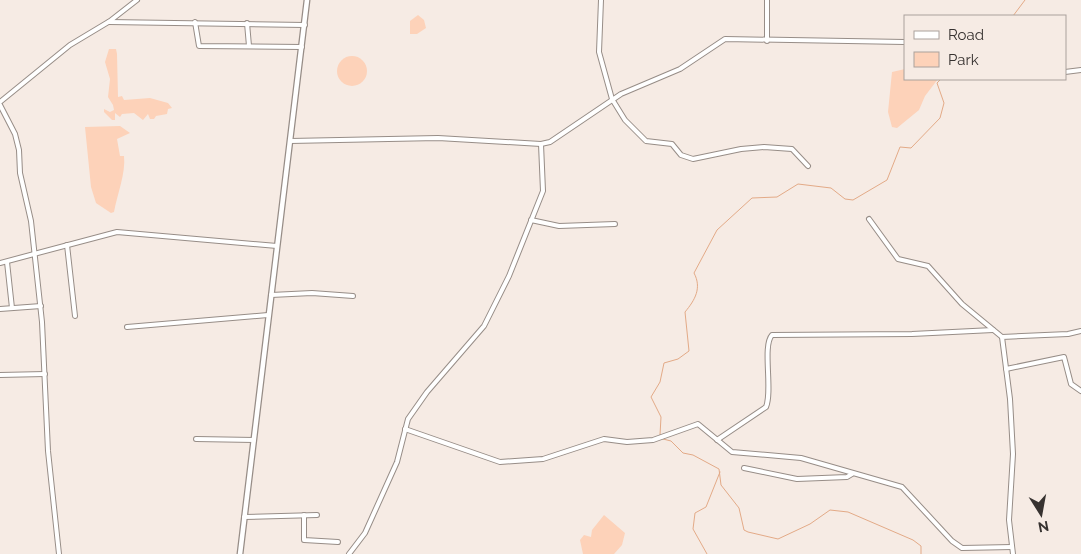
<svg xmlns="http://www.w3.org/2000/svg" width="1081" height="554" viewBox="0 0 1081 554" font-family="Raleway,sans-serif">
	<rect width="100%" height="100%" fill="#f6ebe4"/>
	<g fill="#fdd2b9">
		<path d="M418,15L424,20L426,28L417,34H410V21Z"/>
		<path d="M109,49H116L117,54L118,97L122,96L124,100L150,98L168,103L172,108L168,109L167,114L156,116L154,119H150L148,114L143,120L134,113L122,114L120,117L115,113V120H112L104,112V109L110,112L114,110L113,105L108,97L110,79L105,62Z"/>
		<circle cx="352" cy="71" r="15"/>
		<path d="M905,69V79H938L925,96L919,110L897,128L892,127L888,112L892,72Z"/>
		<path d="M120,126L130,133L117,139L120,156H124C126,173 117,195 114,212L111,213L96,203L91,187L85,127Z"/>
		<path d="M604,515L625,533L622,545L614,554H583L580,540L584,535L591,537L592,530Z"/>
	</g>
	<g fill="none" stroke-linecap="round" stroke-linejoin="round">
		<g stroke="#e3aa87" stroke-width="1">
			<path d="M1013,16L1025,0"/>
			<path d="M957,79H960"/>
			<path d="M660,435L661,417L651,397L660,382L664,363L678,359L689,351L685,312C695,300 702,288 694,273L717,230L752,198L777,197L798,184L831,188L845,199L853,200L887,180L900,147L911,148L940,118L944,103L937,83L941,79"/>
			<path d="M663,439L671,441L683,453L693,455L719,469L721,485L739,508L744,530L748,532L778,539L810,524L830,510L848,512L913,540L921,546V554"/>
			<path d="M707,554L693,529L695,513L706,507L720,472"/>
		</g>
		<defs>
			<g id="minor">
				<path d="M601,0L599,52L612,99L625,120L646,141L672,144L681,155L693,159L741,149L764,147L792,149L808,166"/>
				<path d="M109,22L305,25"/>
				<path d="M195,22L199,46L302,47"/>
				<path d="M247,23L249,46"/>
				<path d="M767,41V0"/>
				<path d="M1065,72L1081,70"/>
				<path d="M0,102L70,45L110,21L137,0"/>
				<path d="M0,105L15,134L19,150L20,173L31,221L42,322L48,451L59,554"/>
				<path d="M290,141L438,138L541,144L550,142L621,94L680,69L725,39L905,42"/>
				<path d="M869,219L898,259L928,266L962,304L1002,337"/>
				<path d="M531,220L559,226L615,224"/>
				<path d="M67,245L75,316"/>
				<path d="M7,262L12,308"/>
				<path d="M0,263L117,232L277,246"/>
				<path d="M271,295L312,293L353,296"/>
				<path d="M0,309L41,306"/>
				<path d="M127,327L268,315"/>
				<path d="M1006,369L1064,357L1071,384L1081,391"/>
				<path d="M0,375L45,374"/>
				<path d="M405,429L500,462L543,459L604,439L627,442L653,440L698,424L732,452L801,458L902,487L952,541L962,548L1012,547"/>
				<path d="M196,439L254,440"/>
				<path d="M717,440L766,407C773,390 762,346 772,335L912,334L993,330"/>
				<path d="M744,468L797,479L847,477L852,474"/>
				<path d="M304,515V540L338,542"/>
				<path d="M244,517L317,515"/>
				<path d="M349,554L365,533L397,462L408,419L427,392L484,326L509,276L543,191L541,144"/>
				<path d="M1013,554L1009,520L1013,454L1010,399L1002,337L1068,334L1081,331"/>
			</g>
			<path id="tertiary" d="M240,554L307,0"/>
		</defs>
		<use href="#minor" stroke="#978d87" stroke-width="6"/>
		<use href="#tertiary" stroke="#978d87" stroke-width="7"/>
		<use href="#minor" stroke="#fff" stroke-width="4"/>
		<use href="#tertiary" stroke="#fff" stroke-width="4.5"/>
	</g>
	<rect x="904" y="15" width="162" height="65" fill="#f6ebe4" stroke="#aaa19c"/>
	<rect x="914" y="31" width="25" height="8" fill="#ffffff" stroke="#aaa19c"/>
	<text x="948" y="40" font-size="15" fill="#373230">Road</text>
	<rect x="914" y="52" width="25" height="15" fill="#fdd2b9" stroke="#aaa19c"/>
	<text x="948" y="65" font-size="15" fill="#373230">Park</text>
	<g transform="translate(1041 514) rotate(169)" stroke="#f6ebe4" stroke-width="4" paint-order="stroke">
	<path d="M0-4L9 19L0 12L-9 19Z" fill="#373230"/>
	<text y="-8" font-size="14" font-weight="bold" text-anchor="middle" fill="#373230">N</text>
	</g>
</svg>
